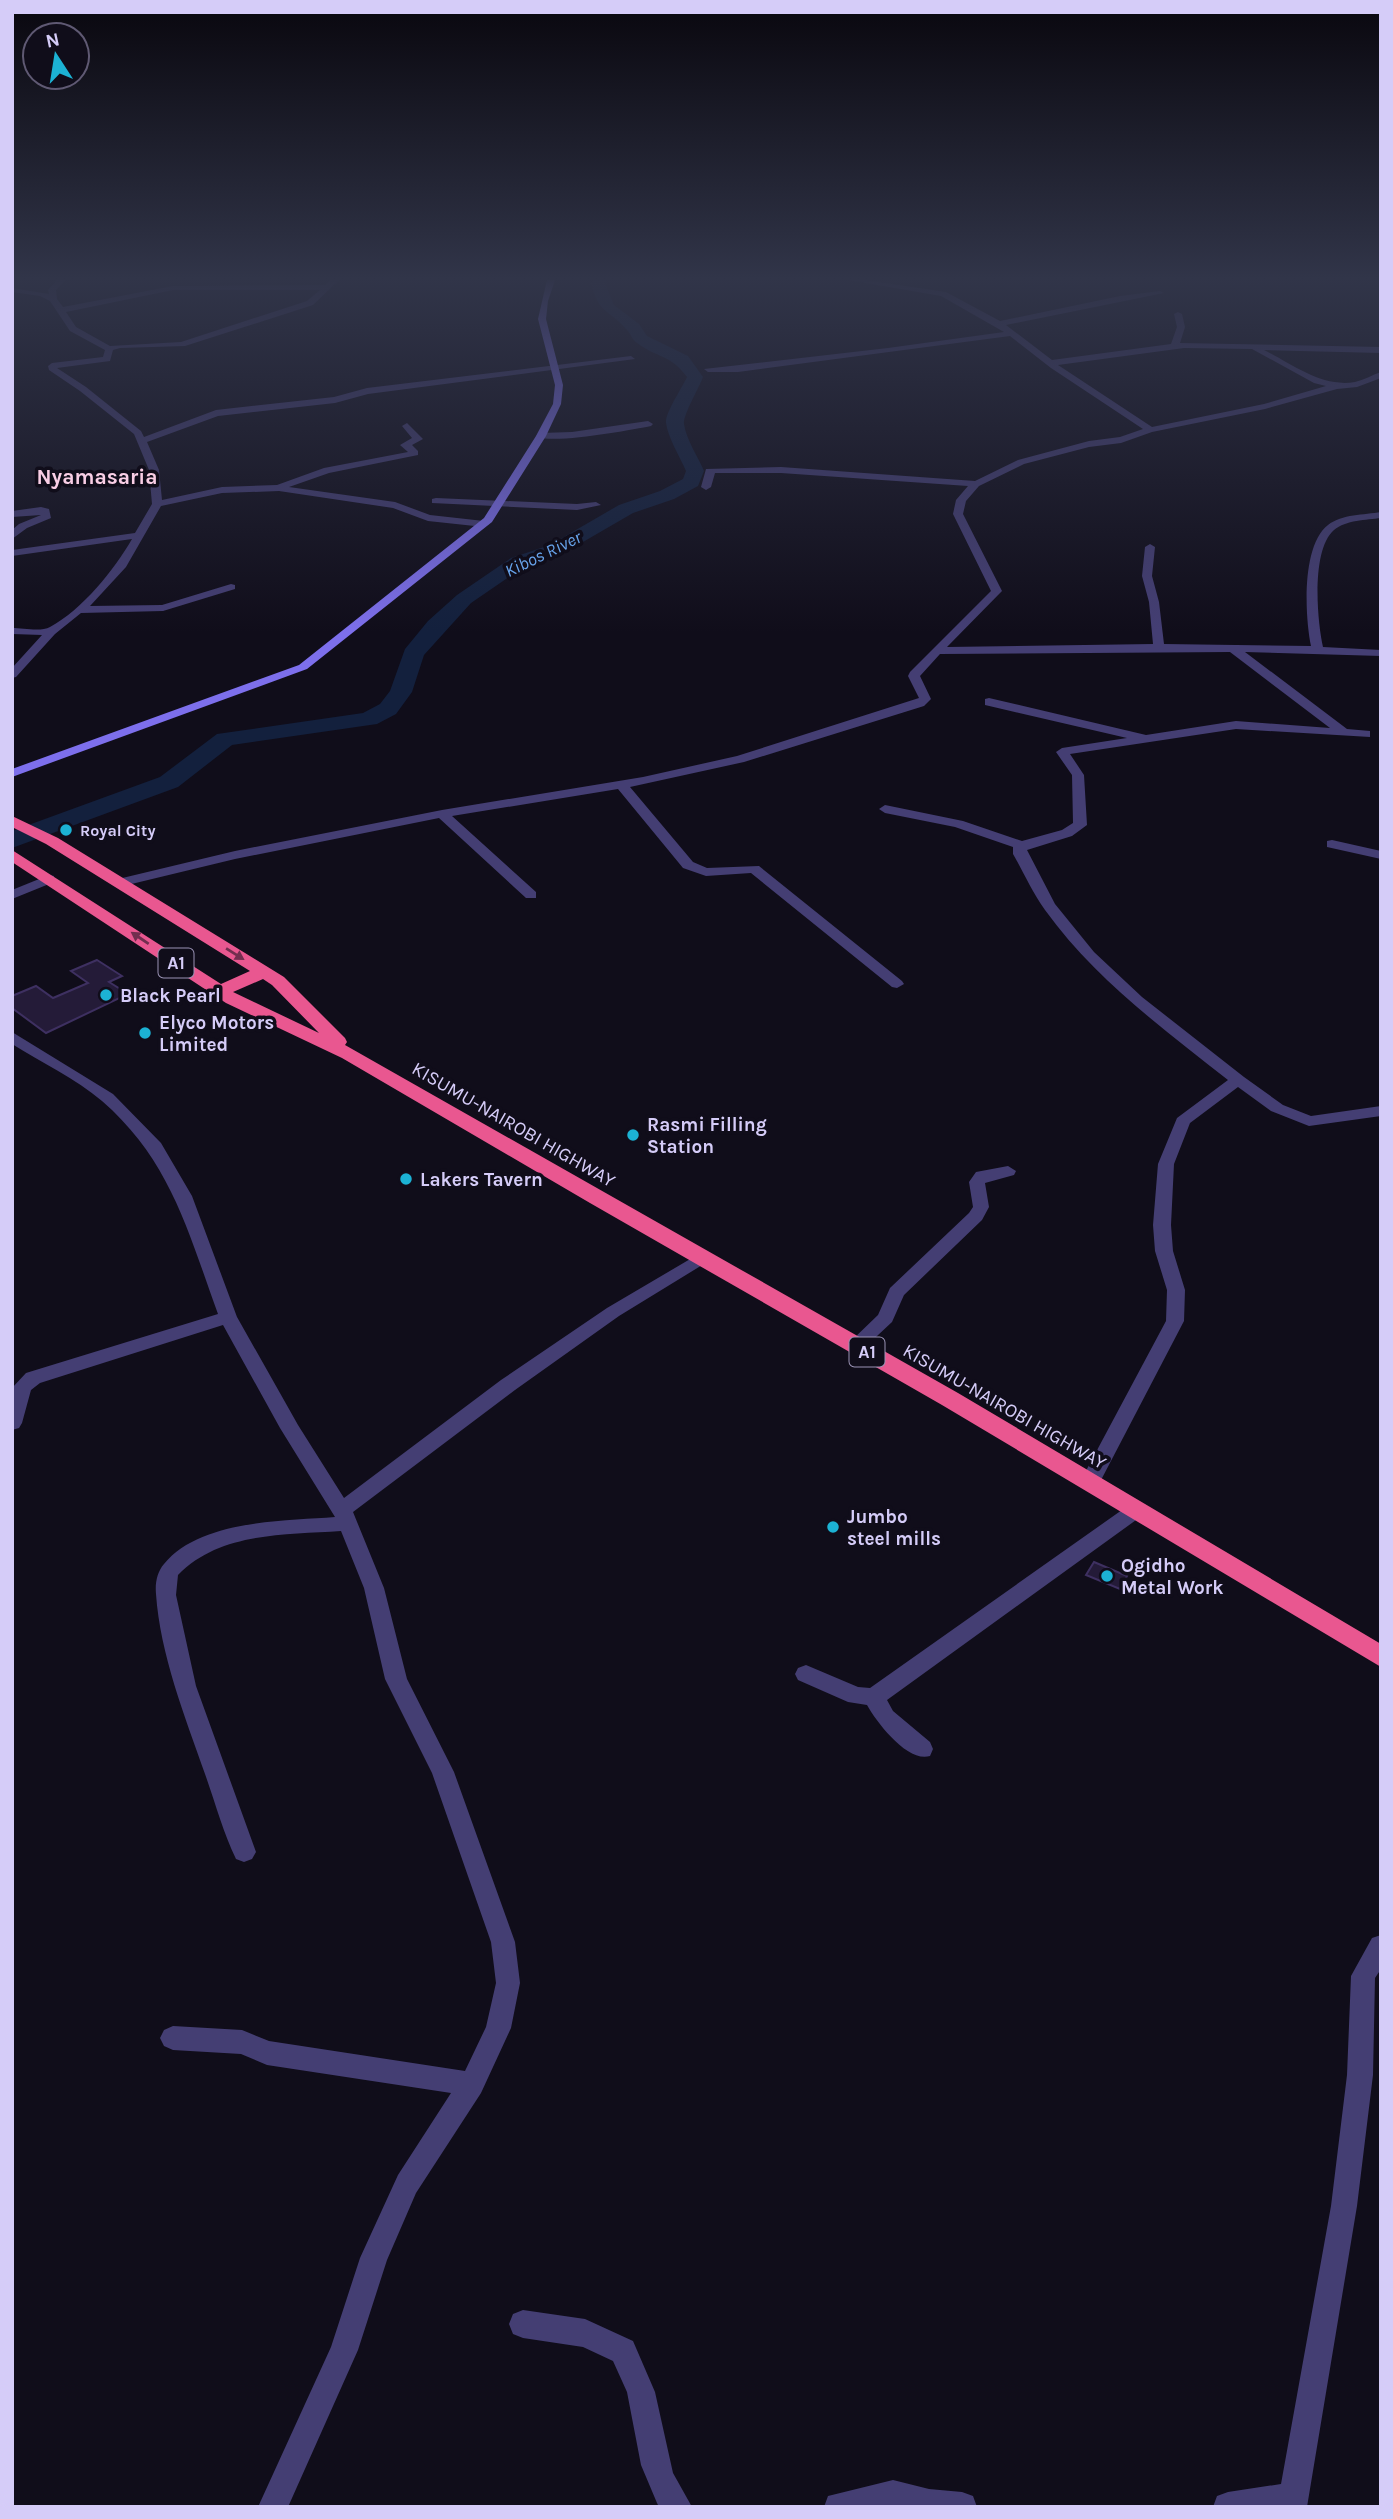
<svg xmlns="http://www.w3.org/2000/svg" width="1393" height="2519" viewBox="0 0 1393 2519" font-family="Karla,sans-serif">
	<rect width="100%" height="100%" fill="#100d1a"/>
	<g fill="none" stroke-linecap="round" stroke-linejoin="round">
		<path fill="#13203d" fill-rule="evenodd" d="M593,280H607L605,283L614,305L639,324L647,336L688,356L703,377C699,388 683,415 684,424C686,439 698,457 704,471L698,486L674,499L633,513L564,553L525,566L471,603L424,655L412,692L396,714L377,724L232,745L178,787L12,848V831L160,777L217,734L363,713L380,704L390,691L405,649L428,621L457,595L511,558L550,545L619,505L660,491L683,479L686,471C680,457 668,438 666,423C665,413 682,388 687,377C670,354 657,358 637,343C632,340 631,334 627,330C608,308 599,315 591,283Z"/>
	</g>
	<g fill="#241b38" stroke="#3e3061" stroke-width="2">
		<path d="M97,960L122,976L109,982L128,994L46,1033L12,1008V996L36,986L53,998L88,983L71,971Z"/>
		<path d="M1094,1562L1127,1576L1120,1589L1086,1575Z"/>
	</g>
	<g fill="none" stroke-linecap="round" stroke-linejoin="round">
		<g fill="#443e73" fill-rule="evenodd">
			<path d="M57,280H65L56,290L57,299L63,307L173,286L325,285L331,280H339L313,305L185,346L120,348L113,350L110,361L57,368L86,387L141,431L144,437L216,410L334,397L367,388L631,356L635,359L368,394L335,403L218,416L147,442L159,470L162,500L222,487L277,485L324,468L408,452L400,445L412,438L402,426L407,423L423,439L412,445L418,451V455L329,473L289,487L395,502L430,515L484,521L489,524L484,527L428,521L393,508L279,491L222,493L161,506L126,567L90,606L162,605L231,584L235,585V589L163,611L81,613L55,634L16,677L12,678V668L42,635L12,634V628C23,628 41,632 50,627C82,610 114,570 132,539L12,556V550L135,533L152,504L149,470L134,434L80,391L49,370L48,366L52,363L103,357L105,350L70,331L50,301L40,296L12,292V288L49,294L48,290ZM173,290H320L307,301L181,342L110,346L76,327L66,312Z"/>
			<path d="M848,280H865L946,292L1000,321L1120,296L1160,291L1164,293L1006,325L1052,360L1171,344L1177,327L1174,314L1178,312L1182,314L1185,327L1180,343L1381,347V353L1264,350C1292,364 1322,388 1355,382C1364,380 1372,375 1381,372V378L1357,387L1337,389L1265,409L1152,432L1121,443L1089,447L1024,464L979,486L966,501L963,514L1002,591L947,647L1153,644L1149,602L1142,576L1145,547L1150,544L1155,547L1152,576L1159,602L1164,644L1311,646C1305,617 1301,546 1328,525C1342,514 1364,515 1381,512V518C1366,520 1346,520 1334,530C1311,550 1317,620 1323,647L1381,650V656L1245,652L1347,729L1370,731V737L1236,729L1070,754L1084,775L1087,825L1072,836L1027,850L1055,904L1094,952L1142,997L1244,1077L1283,1105L1311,1116L1381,1106V1116L1309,1126L1271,1111L1238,1087L1190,1123L1174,1164L1171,1225L1173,1251L1185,1290L1184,1321L1100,1482L1097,1487H1083L1080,1482L1166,1321L1167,1290L1155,1251L1153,1225L1158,1164L1177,1118L1228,1080C1162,1028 1094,978 1045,910C1032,892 1024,873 1013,854V847L955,827L885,813L879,809L885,805L963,821L1022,841L1062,830L1073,823L1072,775L1056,752L1062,748L1127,738L985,705V699L989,698L1146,735L1236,721L1330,728L1230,652L940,654L920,676L931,699L924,706L744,762L630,787L693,862L707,868L759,866L902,981L904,984L897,988L892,987L751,873L706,876L683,868L618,789L452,816L536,892V898H526L439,818L235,859L119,887L112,883L114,880L235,851L442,810L643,777L737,756L919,698L908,676L910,672L991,591L953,514L956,500L968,486L781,473H715L711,487L706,490L701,487L706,469L781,467L975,481L1018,460L1089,441L1120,437L1143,429L1051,368L1010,336L738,372H708L704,369L888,348L1004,332L941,296ZM1184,348L1252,349L1314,383L1326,386L1264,404L1152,427L1058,365Z"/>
			<path d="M648,421L653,424L651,426C631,430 550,445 536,436L541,433L572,432Z"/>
			<path d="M436,498L577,504L596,502L601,505L577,510L432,503V499Z"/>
			<path d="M41,507L49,509L51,518L27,528L12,539V530L19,524L41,515L12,517V511Z"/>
			<path d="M1332,840L1381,851V859L1327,847V841Z"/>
			<path d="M49,875L54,876V882L12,899V890Z"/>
			<path d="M12,1032L113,1094L161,1143L192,1196L237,1317L298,1425L344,1498L501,1380L607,1308L697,1255L703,1253L712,1259L619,1316L515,1390L353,1512L384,1588L407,1679L454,1772L515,1942L520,1983L511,2028L481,2093L416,2193L387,2260L358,2350L288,2507H258L331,2347L360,2258L398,2175L451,2093L267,2065L241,2054L173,2050L164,2046L160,2038L164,2030L173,2026L242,2030L269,2041L465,2071L486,2027L496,1983L491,1942L432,1773L385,1679L364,1588L341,1531C284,1535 220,1532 178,1575L176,1595L196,1686L256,1852L252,1859L244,1862L236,1859C223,1832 215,1802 205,1774C185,1717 160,1654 156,1594C155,1583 157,1572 164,1564C200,1520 283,1521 335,1517L280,1428L223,1325L40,1383L31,1390L22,1423L19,1428L12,1430V1388L26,1373L218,1314C188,1232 171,1161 102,1101C76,1079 41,1062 12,1044Z"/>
			<path d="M1008,1166L1016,1171L1014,1175L985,1183L989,1207L982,1220L904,1295L892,1322L862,1350H850L847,1346L850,1342L878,1315L890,1288L969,1213L973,1207L969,1182L976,1172Z"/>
			<path d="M1136,1503L1143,1505L1146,1510L1143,1515L887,1700L893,1711L930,1742L933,1749L930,1756C908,1763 877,1723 867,1705L848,1702L798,1680L795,1674L798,1668L806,1665L858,1687L870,1688L1129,1505Z"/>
			<path d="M1381,1935V1969L1375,1978L1373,2075L1357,2206L1307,2507H1213L1217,2496L1228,2492L1281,2484L1331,2206L1347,2075L1351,1976L1372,1938Z"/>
			<path d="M523,2310L585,2319L633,2341L655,2392L673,2473L692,2507H659L657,2503L641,2465L627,2392L613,2361L583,2347L523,2338L513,2334L509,2324L513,2314Z"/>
			<path d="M893,2480L929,2489L962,2492L973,2496L977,2507H824L828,2496Z"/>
		</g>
		<path fill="#7d6fec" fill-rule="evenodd" d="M547,280H555L548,301L546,319L563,385L561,404L546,436L492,522L307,669L12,777V769L299,665L484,518L536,436L553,404L555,385L538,319Z"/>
		<path fill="#e95790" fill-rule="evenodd" d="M12,816L58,838L284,977L345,1038L347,1042L345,1045L958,1393L1381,1644V1667L942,1405L590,1203L342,1058L226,1003L12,862V850L221,984L250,971L46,844L12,827ZM263,979L272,985L319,1033L233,992Z"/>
	</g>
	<defs><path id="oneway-solid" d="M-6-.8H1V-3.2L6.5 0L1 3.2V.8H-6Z" transform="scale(1.75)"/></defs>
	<g fill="#722e4f">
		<use href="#oneway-solid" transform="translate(140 938) rotate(-146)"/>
		<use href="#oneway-solid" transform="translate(235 954) rotate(32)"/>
	</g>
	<linearGradient id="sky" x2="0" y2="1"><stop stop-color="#09070e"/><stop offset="0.44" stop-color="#313549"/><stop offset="1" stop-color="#313549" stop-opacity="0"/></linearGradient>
	<rect width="1393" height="632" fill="url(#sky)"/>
	<g fill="#1cb2d4" stroke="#100d1a" stroke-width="2.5">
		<circle cx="66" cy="830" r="7"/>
		<circle cx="106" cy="995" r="7"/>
		<circle cx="145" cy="1033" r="7"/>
		<circle cx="633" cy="1135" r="7"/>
		<circle cx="406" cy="1179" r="7"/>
		<circle cx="833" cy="1527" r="7"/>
		<circle cx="1107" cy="1576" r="7"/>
	</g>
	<g text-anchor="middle" stroke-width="7" stroke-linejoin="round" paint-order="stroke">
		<g font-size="16" font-weight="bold" fill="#d5ccf8" stroke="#100d1a" text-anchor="start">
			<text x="80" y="836">Royal City</text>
		</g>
		<g font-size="18" font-style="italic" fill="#67a3eb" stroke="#100d1a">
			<text transform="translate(543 554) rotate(-26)" y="6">Kibos River</text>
		</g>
		<g fill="#100d1a" stroke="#9a93b5" stroke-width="2">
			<rect x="158.5" y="948.5" width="35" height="29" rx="5"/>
			<rect x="849.5" y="1337.5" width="35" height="29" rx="5"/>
		</g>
		<g font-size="18" font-weight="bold" fill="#d5ccf8">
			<text x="176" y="969">A1</text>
			<text x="867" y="1358">A1</text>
		</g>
		<g font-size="19" font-weight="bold" fill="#d5ccf8" stroke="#100d1a" text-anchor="start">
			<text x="120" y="1002">Black Pearl</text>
			<text x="159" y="1029">Elyco Motors<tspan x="159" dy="22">Limited</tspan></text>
			<text x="647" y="1131">Rasmi Filling<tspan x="647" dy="22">Station</tspan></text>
			<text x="420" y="1186">Lakers Tavern</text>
			<text x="847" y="1523">Jumbo<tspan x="847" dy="22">steel mills</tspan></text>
			<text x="1121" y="1572">Ogidho<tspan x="1121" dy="22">Metal Work</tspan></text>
		</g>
		<g font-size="19" fill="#d5ccf8" stroke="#100d1a">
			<text transform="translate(514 1124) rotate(30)" y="7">KISUMU-NAIROBI HIGHWAY</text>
			<text transform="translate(1005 1406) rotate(30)" y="7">KISUMU-NAIROBI HIGHWAY</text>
		</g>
		<g font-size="21" font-weight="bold" fill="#f9cee5" stroke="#100d1a">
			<text x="97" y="484">Nyamasaria</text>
		</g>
	</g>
	<rect width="1393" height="2519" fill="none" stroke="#d5ccf8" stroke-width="28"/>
	<g transform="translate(56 56) rotate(348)"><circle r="33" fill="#100d1a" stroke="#5f5973" stroke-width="2"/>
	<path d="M0-5L12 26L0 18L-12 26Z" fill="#1cb2d4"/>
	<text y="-10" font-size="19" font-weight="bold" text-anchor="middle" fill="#d5ccf8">N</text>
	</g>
</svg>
